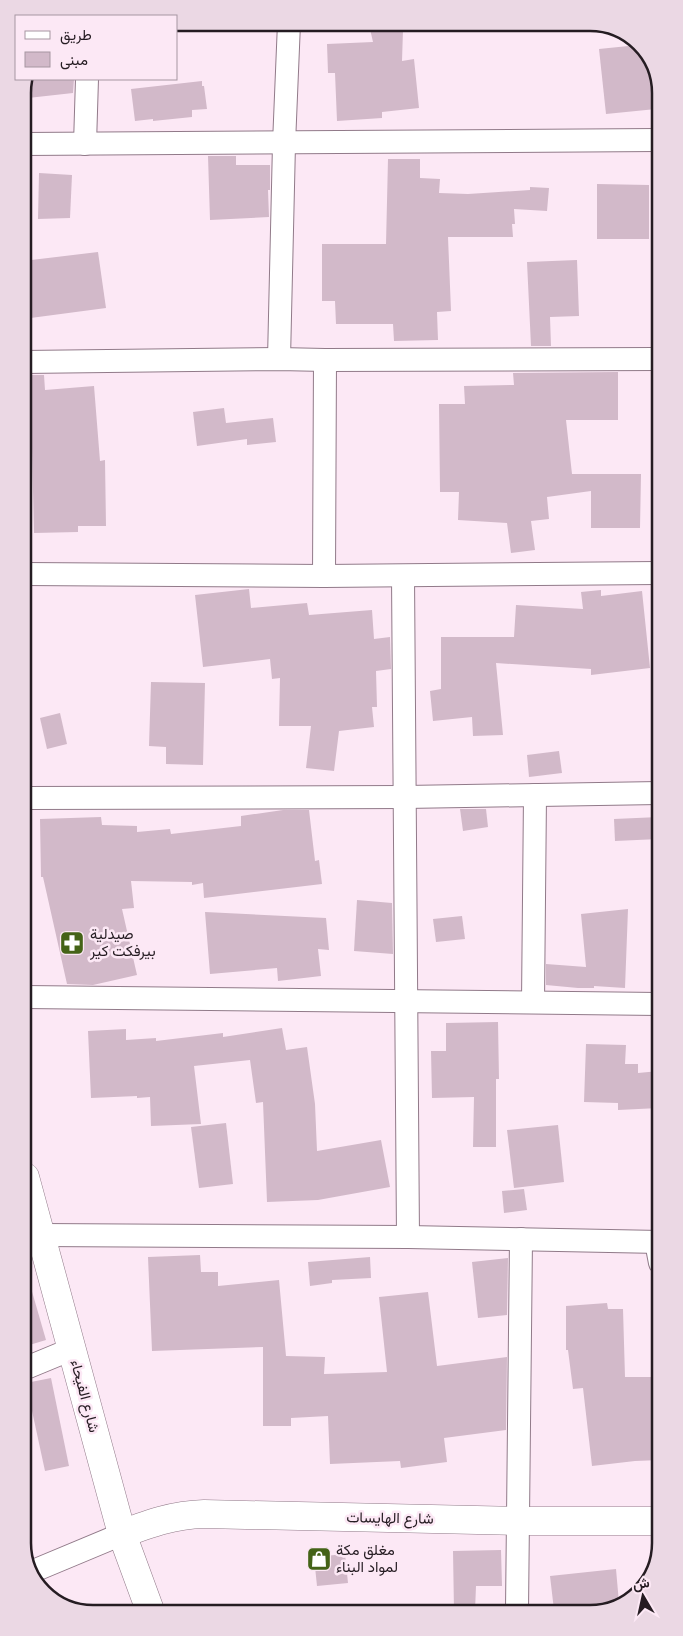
<svg xmlns="http://www.w3.org/2000/svg" width="683" height="1636" viewBox="0 0 683 1636" font-family="'Playfair Display',Vazirmatn,serif">
	<rect width="100%" height="100%" fill="#fce8f5"/>
	<g fill="#d2b9c9">
		<path d="M370,29L403,30L402,61L414,59L419,108L382,112V118L337,121L335,73H328L327,44L373,42Z"/>
		<path d="M638,45L652,63L656,109L606,114L599,49Z"/>
		<path d="M27,79H74L73,93L28,98L26,82Z"/>
		<path d="M202,81V86H204L207,109L192,110V117L153,121V119L135,121L131,89Z"/>
		<path d="M208,156H236V165H270V190H268L269,217L210,220Z"/>
		<path d="M388,159H420V178L440,179L439,193L468,194L530,190V187L549,188L547,211L514,209L515,224H512L513,237H448L451,311L437,312L438,340L394,341L393,324H336L335,301H322V244H386Z"/>
		<path d="M39,173L72,175L70,218L38,219Z"/>
		<path d="M597,184L649,185V239H597Z"/>
		<path d="M98,252L106,308L23,319V261Z"/>
		<path d="M577,260L579,316L550,317L551,346H531L527,262Z"/>
		<path d="M618,372V420H566L572,474H641L640,528H591V491L547,497L549,519L531,521L535,550L511,553L507,523L458,520L459,492H440L439,404H465L464,386L514,385L513,373Z"/>
		<path d="M23,375H44L45,390L94,386L100,461L105,460L106,526H78V532L34,533L32,448L27,449Z"/>
		<path d="M224,408L226,423L273,418L276,442L247,445V439L197,446L193,412Z"/>
		<path d="M249,589L251,608L307,603L309,615L372,610L374,639L390,637L391,669L376,671L377,707H372L374,727L339,731L334,771L306,768L311,726H279L280,678L272,679L270,659L203,667L195,595Z"/>
		<path d="M601,590V596L642,591L650,668L591,675V669L496,663L503,735L473,736L472,717L433,721L430,691L441,689V637H514L516,605L583,609L581,592Z"/>
		<path d="M151,682L205,683L203,765L166,764V747L149,746Z"/>
		<path d="M60,713L67,744L47,749L40,718Z"/>
		<path d="M559,751L562,773L529,777L527,755Z"/>
		<path d="M460,809H486L488,827L463,831Z"/>
		<path d="M283,810H309L315,861L319,860L322,884L204,898L203,883L192,885V882L131,881L134,908L122,909L137,975L93,985L67,984L43,877H41L40,819L101,817L102,825L137,826V832L170,829L171,834L241,826V816Z"/>
		<path d="M659,817V839L615,841L614,819Z"/>
		<path d="M357,900L392,903L393,954L354,951Z"/>
		<path d="M628,909L625,988L594,986V988H578L546,985V964L586,967L581,914Z"/>
		<path d="M205,912L326,918L329,950L318,949L321,976L278,981L277,968L210,974Z"/>
		<path d="M462,916L465,939L436,942L433,919Z"/>
		<path d="M498,1022L499,1079H496V1147H473L474,1097L432,1098L431,1051H446V1023Z"/>
		<path d="M282,1028L286,1050L307,1047L315,1104L317,1151L381,1140L390,1187L318,1200L267,1202L263,1102L256,1103L250,1060L194,1066L201,1124L151,1126L150,1097L137,1098V1096L91,1098L88,1031L126,1029V1040L156,1038V1041L223,1033V1037Z"/>
		<path d="M586,1044L626,1045L625,1064H638V1073L659,1071V1108L618,1110V1103L584,1102Z"/>
		<path d="M226,1123L233,1184L199,1188L191,1127Z"/>
		<path d="M558,1125L564,1182L514,1188L507,1130Z"/>
		<path d="M524,1189L527,1210L504,1213L502,1191Z"/>
		<path d="M200,1255L201,1272H218V1286L279,1280L286,1356L325,1357L324,1374L387,1372L379,1297L428,1292L437,1366L507,1357L506,1430L444,1438L447,1462L401,1468L400,1461L330,1464L328,1416L291,1418V1426H263V1347L152,1351L148,1257Z"/>
		<path d="M370,1257L371,1278L332,1280V1283L310,1286L308,1262Z"/>
		<path d="M508,1258L507,1315L478,1318L472,1262Z"/>
		<path d="M31,1288L46,1340L26,1346V1289Z"/>
		<path d="M607,1303L608,1309H623L625,1377H660V1460L635,1461L592,1466L583,1388L573,1389L568,1350H566V1306Z"/>
		<path d="M51,1378L69,1466L45,1471L26,1383Z"/>
		<path d="M501,1550L502,1586H476L475,1611H454L453,1551Z"/>
		<path d="M345,1554L348,1583L317,1586L314,1557Z"/>
		<path d="M616,1569L619,1603L607,1604V1610H554L550,1576Z"/>
	</g>
	<g fill="none" stroke-linecap="round" stroke-linejoin="round">
		<defs>
			<g id="minor">
				<path d="M23,144L657,140"/>
				<path d="M85,144L87,79"/>
				<path d="M279,359L284,144L289,23"/>
				<path d="M23,362L279,359L325,360L658,359"/>
				<path d="M24,574L324,576L658,573"/>
				<path d="M324,576L325,360"/>
				<path d="M403,576L408,1237"/>
				<path d="M24,798L405,797L659,793"/>
				<path d="M25,997L659,1004"/>
				<path d="M533,1002L535,795"/>
				<path d="M40,1235L408,1237L660,1242"/>
				<path d="M656,1242L660,1263"/>
				<path d="M26,1368L72,1349"/>
				<path d="M31,1572L122,1534"/>
				<path d="M517,1610L521,1239"/>
			</g>
			<g id="tertiary">
				<path d="M25,1177L122,1534L151,1613"/>
				<path d="M122,1534C151,1523 173,1515 204,1514L519,1521H660"/>
			</g>
		</defs>
		<use href="#minor" stroke="#917a89" stroke-width="24"/>
		<use href="#tertiary" stroke="#917a89" stroke-width="29"/>
		<use href="#minor" stroke="#fff" stroke-width="22"/>
		<use href="#tertiary" stroke="#fff" stroke-width="28"/>
	</g>
	<defs>
		<symbol id="pharmacy-square" viewBox="-11 -11 22 22"><rect x="-9" y="-9" width="18" height="18" rx="4" fill="#446317" stroke="#fce8f5"/><path d="M-2-6h4v4h4v4h-4v4h-4v-4h-4v-4h4Z" fill="#fff"/></symbol>
		<symbol id="shop-square" viewBox="-11 -11 22 22"><rect x="-9" y="-9" width="18" height="18" rx="4" fill="#446317" stroke="#fce8f5"/><path d="M-5-2.5h2.3a2.7 3.5 0 0 1 5.4 0H5L5.5 6h-11ZM-1.5-2.5h3a1.5 2.3 0 0 0-3 0Z" fill="#fff"/></symbol>
	</defs>
	<g fill-rule="evenodd">
		<use href="#pharmacy-square" x="58" y="929" width="28" height="28"/>
		<use href="#shop-square" x="305" y="1545" width="28" height="28"/>
	</g>
	<g text-anchor="middle" stroke-width="5" stroke-linejoin="round" paint-order="stroke">
		<g font-size="15" fill="#251c22" stroke="#fce8f5" text-anchor="start">
			<text x="90" y="939">صيدلية<tspan x="90" dy="17">بيرفكت كير</tspan></text>
			<text x="336" y="1555">مغلق مكة<tspan x="336" dy="17">لمواد البناء</tspan></text>
		</g>
		<g font-size="15" fill="#251c22" stroke="#fce8f5">
			<text transform="translate(85 1396) rotate(75)" y="5">شارع الفيحاء</text>
			<text transform="translate(390 1518) rotate(1)" y="5">شارع الهايسات</text>
		</g>
	</g>
	<path d="M0 0H683V1636H0ZM93 31H590A62 62 0 0 1 652 93V1543A62 62 0 0 1 590 1605H93A62 62 0 0 1 31 1543V93A62 62 0 0 1 93 31Z" fill="#ebd8e4" fill-rule="evenodd"/>
	<path fill="none" stroke="#251c22" stroke-width="2.5" d="M93 31H590A62 62 0 0 1 652 93V1543A62 62 0 0 1 590 1605H93A62 62 0 0 1 31 1543V93A62 62 0 0 1 93 31Z"/>
	<rect x="15" y="15" width="162" height="65" fill="#fce8f5" stroke="#a696a1"/>
	<rect x="25" y="31" width="25" height="8" fill="#ffffff" stroke="#a696a1"/>
	<text x="60" y="40" font-size="15" fill="#251c22">طريق</text>
	<rect x="25" y="52" width="25" height="15" fill="#d2b9c9" stroke="#a696a1"/>
	<text x="60" y="65" font-size="15" fill="#251c22">مبنى</text>
	<g transform="translate(643 1596) rotate(351)" stroke="#fce8f5" stroke-width="4" paint-order="stroke">
	<path d="M0-4L9 19L0 12L-9 19Z" fill="#251c22"/>
	<text y="-8" font-size="14" font-weight="bold" text-anchor="middle" fill="#251c22">ش</text>
	</g>
</svg>
